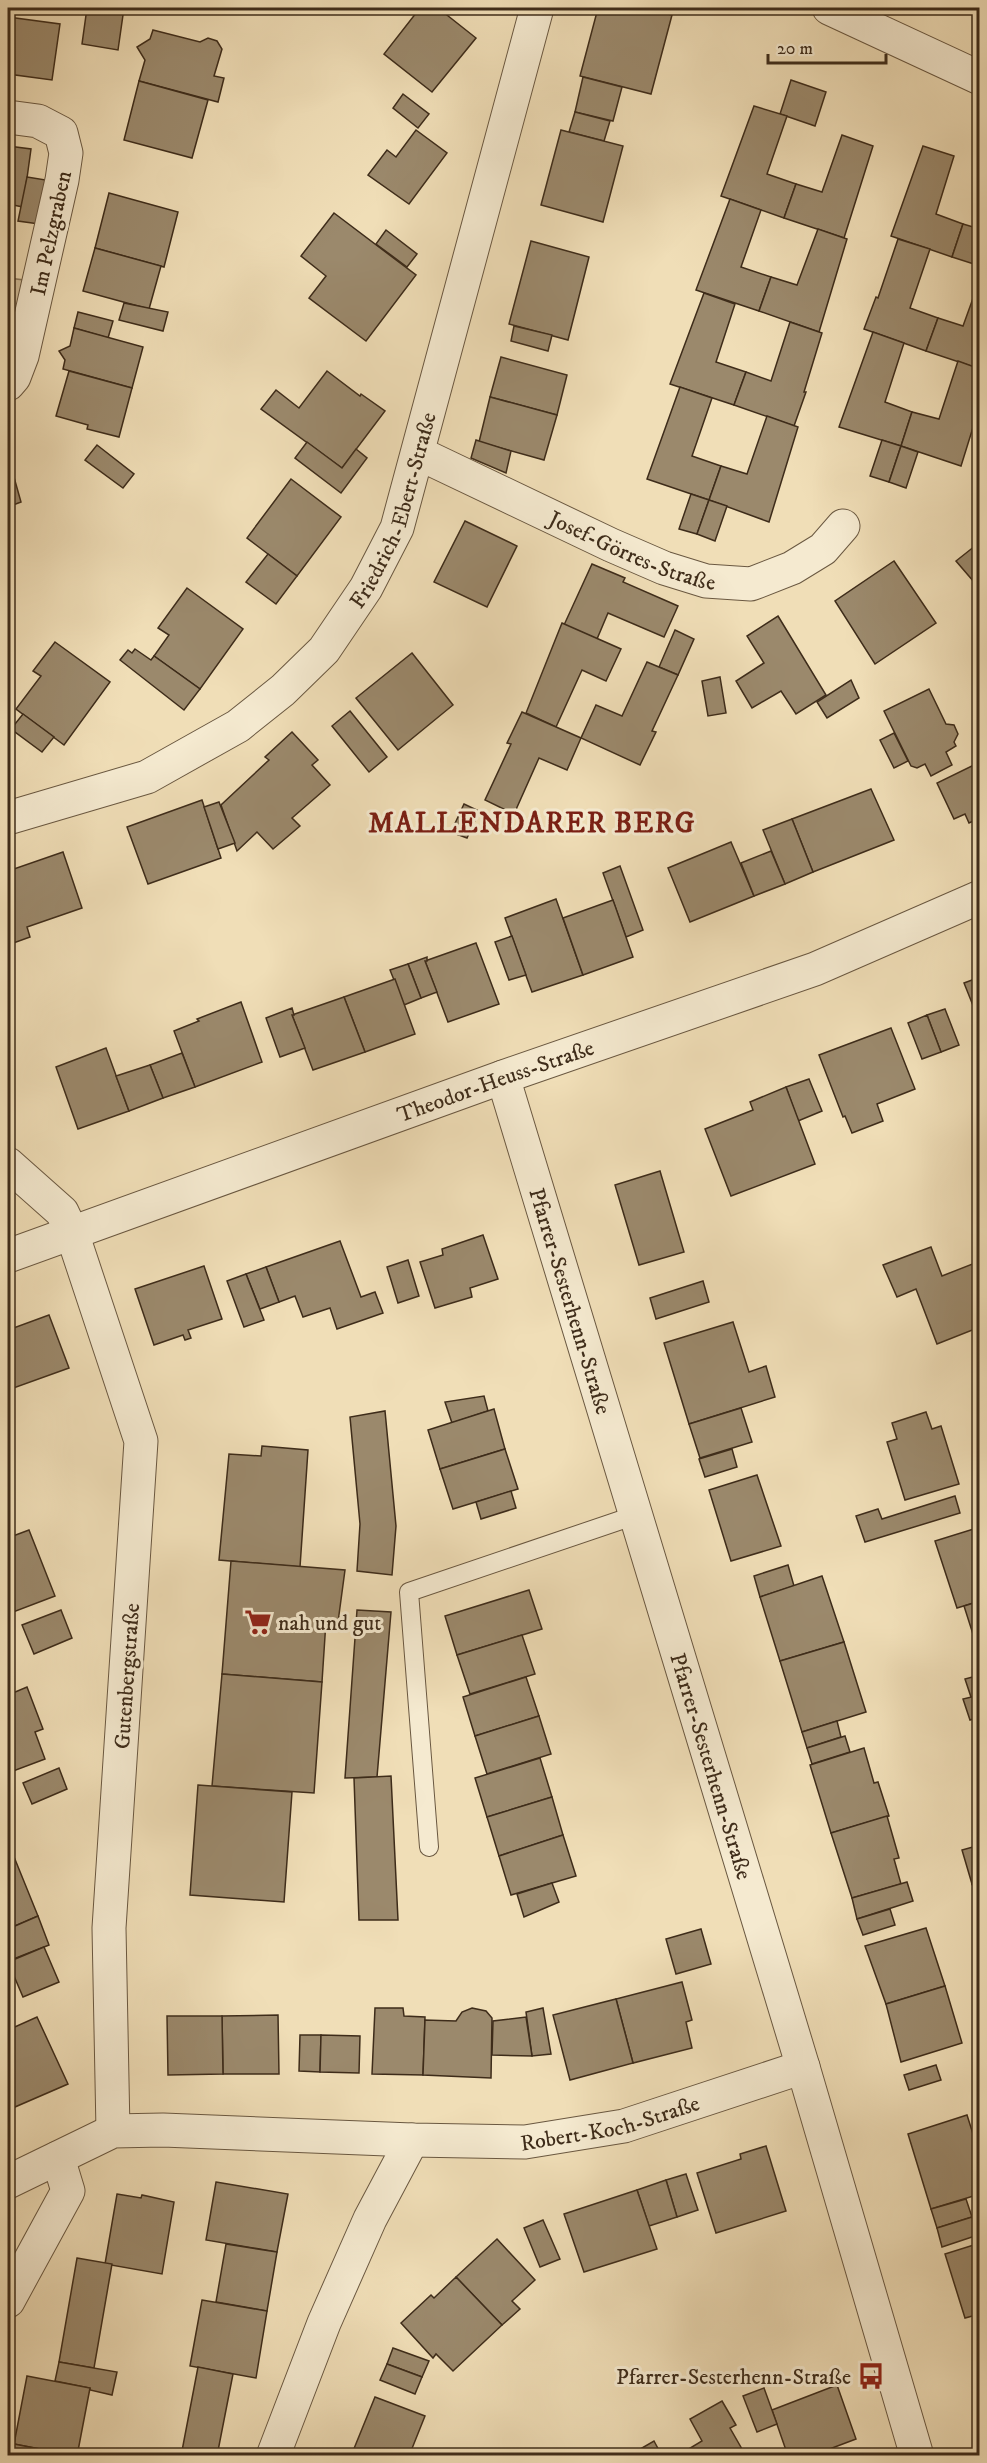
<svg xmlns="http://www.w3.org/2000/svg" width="987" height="2463" viewBox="0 0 987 2463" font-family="'IM FELL DW Pica',serif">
	<rect width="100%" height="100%" fill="#f0deb7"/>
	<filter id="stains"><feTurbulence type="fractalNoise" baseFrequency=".00333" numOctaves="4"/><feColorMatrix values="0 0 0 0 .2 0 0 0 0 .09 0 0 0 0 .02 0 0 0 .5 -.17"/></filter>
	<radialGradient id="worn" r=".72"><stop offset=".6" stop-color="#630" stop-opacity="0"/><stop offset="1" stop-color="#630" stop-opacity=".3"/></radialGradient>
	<path fill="#d2c09c" stroke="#88765b" stroke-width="1.5" d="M8,278L24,280L8,342Z"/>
	<g fill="#9b896c" stroke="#3e2c1a" stroke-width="1.5">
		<path d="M87,8H124L118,50L82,44Z"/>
		<path d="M420,8H438L476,38L432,92L384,54Z"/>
		<path d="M598,8H643L672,15L651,94L580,76Z"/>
		<path d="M8,17L60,24L52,80L8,74Z"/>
		<path d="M153,30L200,42L208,38L217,41L222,49L214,76L224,78L218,102L139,81L145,60L137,47L150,39Z"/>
		<path d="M583,77L622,87L613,121L575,112Z"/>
		<path d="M791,80L826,92L815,126L780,114Z"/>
		<path d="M139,81L208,100L192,158L124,140Z"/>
		<path d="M403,94L429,114L418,128L393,108Z"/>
		<path d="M754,106L787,116L767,174L796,184L784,218L721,196Z"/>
		<path d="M575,112L610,121L604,141L569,132Z"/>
		<path d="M416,130L447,153L409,204L368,175L387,150L396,157Z"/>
		<path d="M561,130L623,146L603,222L541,205Z"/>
		<path d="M842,135L873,146L844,238L784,218L796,184L822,192Z"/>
		<path d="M8,146L31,149L23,207L8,204Z"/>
		<path d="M923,146L954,156L936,214L963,224L952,257L891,236Z"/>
		<path d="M27,177L46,180L39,224L18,221Z"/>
		<path d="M109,193L178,212L164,267L95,248Z"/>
		<path d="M730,199L761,210L741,267L771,277L759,311L696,290Z"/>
		<path d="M334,213L416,275L366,341L309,298L326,276L301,256Z"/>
		<path d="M963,224L980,229V266L952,257Z"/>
		<path d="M818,229L847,239L819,332L759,311L771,277L797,285Z"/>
		<path d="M386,230L417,254L407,267L376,244Z"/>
		<path d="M898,239L930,249L910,308L938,318L926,351L864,329L876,297L878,298Z"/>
		<path d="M531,241L589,257L568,340L509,324Z"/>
		<path d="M95,248L161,266L149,309L83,291Z"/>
		<path d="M980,279V369L926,351L938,318L963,326Z"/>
		<path d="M704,293L735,304L716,362L746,372L734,405L670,384Z"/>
		<path d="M124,303L168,312L163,331L119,320Z"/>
		<path d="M78,312L113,321L108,338L74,328Z"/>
		<path d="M790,322L822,333L804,392H806L794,426L734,405L746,372L771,381Z"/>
		<path d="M514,326L552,335L548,351L511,341Z"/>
		<path d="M74,328L143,347L132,388L63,369L65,360L59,351L70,346Z"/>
		<path d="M873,332L904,343L885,402L912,412L901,446L839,427Z"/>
		<path d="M501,357L567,375L557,415L490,397Z"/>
		<path d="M958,361L980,369V405L961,466L901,446L912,412L939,419Z"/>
		<path d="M69,371L132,388L119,437L87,429L88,425L56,416Z"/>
		<path d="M327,371L360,396L361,394L385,411L342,468L261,409L276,390L299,408Z"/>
		<path d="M680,387L712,398L692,456L721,466L709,500L647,479Z"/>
		<path d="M490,397L557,415L544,460L479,442Z"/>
		<path d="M767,416L798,427L769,522L709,500L721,466L747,474Z"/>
		<path d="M476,440L511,451L506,473L471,458Z"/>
		<path d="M882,440L901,446L889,482L870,476Z"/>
		<path d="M307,442L342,468L356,449L367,458L341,493L295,458Z"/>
		<path d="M97,445L134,474L123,488L85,460Z"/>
		<path d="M901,446L918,452L906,488L889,482Z"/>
		<path d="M8,456L21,502L8,507Z"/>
		<path d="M291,479L341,517L297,576L247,538Z"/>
		<path d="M691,494L709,500L697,534L679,529Z"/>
		<path d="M709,500L727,506L715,541L697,534Z"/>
		<path d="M465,521L517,546L487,607L434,582Z"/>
		<path d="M980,542V589L956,561Z"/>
		<path d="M268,554L297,576L276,604L246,582Z"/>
		<path d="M894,561L936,623L875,664L835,601Z"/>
		<path d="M592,564L625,578L623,582L678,606L664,637L608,613L597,639L564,625Z"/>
		<path d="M187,588L243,629L200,689L154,656L169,635L158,628Z"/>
		<path d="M778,616L826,695L796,714L781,691L752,708L736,681L764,663L747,636Z"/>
		<path d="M562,623L621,649L606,681L582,670L556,727L526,713Z"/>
		<path d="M675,630L694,639L678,675L659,667Z"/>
		<path d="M55,642L110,682L64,745L16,709L41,676L33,671Z"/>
		<path d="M135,649L151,660L154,656L200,689L184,710L120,660L128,650L132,653Z"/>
		<path d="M412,653L453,705L398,750L356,698Z"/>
		<path d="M647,662L678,675L652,731L656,732L640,765L581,738L596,705L622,716Z"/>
		<path d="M720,677L726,713L708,716L702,681Z"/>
		<path d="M851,680L859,698L827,718L817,702Z"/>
		<path d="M929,689L946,724L954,725L958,734L954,742L956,746L946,752L952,765L931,776L925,764L917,768L911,766L884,711Z"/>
		<path d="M350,711L387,757L369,772L332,726Z"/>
		<path d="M522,712L581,738L567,770L539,758L514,814L485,800L511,744L507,743Z"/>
		<path d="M23,714L54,737L42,752L11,729Z"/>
		<path d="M292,732L318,760L312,765L330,785L292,818L300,826L273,849L257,832L237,851L221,805L269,760L265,757Z"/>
		<path d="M894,733L908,761L894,768L880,740Z"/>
		<path d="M980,762V818L969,823L965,814L954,819L937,783Z"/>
		<path d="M871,789L894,840L813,872L792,819Z"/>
		<path d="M202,800L221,858L148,884L127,827Z"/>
		<path d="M219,802L235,843L218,849L204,807Z"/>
		<path d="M464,804L479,811L467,838L451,832Z"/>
		<path d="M792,819L813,872L785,884L763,830Z"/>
		<path d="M731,842L754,896L690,922L668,868Z"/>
		<path d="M771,851L785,884L754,896L741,863Z"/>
		<path d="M63,852L82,908L27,927L30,937L8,945V871Z"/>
		<path d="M620,866L643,930L626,937L603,873Z"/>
		<path d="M556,899L583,975L532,992L505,918Z"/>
		<path d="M613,900L633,957L583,975L563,918Z"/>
		<path d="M512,936L526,975L509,980L495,942Z"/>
		<path d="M476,943L499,1004L448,1022L425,961Z"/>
		<path d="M427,957V961H425L437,992L421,998L408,964Z"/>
		<path d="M408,964L421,998L404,1005L390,970Z"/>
		<path d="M980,977V1023L964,983Z"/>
		<path d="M395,979L415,1034L365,1052L344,997Z"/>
		<path d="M344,997L365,1052L313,1070L292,1015Z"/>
		<path d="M241,1002L262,1062L195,1087L174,1031L199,1021L197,1019Z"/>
		<path d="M292,1008L294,1015H292L305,1048L280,1057L266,1018Z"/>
		<path d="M945,1009L959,1045L941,1052L927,1015Z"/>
		<path d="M927,1015L941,1052L922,1059L908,1023Z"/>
		<path d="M891,1028L915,1089L877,1104L883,1121L852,1133L845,1116L843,1117L819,1055Z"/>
		<path d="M106,1048L129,1111L78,1129L56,1067Z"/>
		<path d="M182,1053L195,1087L163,1098L150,1065Z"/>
		<path d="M150,1065L163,1098L129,1111L116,1076Z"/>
		<path d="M809,1079L822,1111L798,1121L786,1087Z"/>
		<path d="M786,1087L815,1164L731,1196L705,1129L753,1110L750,1102Z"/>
		<path d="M660,1171L684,1252L639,1265L615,1185Z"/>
		<path d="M483,1235L498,1279L470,1288L472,1297L435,1308L420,1262L443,1255L442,1249Z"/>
		<path d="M340,1241L361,1297L375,1292L383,1313L337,1329L330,1308L303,1317L295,1296L279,1302L266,1267Z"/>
		<path d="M931,1247L942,1276L980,1261V1327L937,1344L916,1289L897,1297L883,1265Z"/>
		<path d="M408,1260L419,1296L398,1303L387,1267Z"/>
		<path d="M204,1266L222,1319L188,1330L191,1338L185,1340L183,1335L154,1345L135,1289Z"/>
		<path d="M266,1267L279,1302L260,1309L246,1274Z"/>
		<path d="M246,1274L264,1320L244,1327L227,1281Z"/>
		<path d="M703,1281L709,1302L656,1319L650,1298Z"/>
		<path d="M49,1315L69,1368L8,1390V1330Z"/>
		<path d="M733,1322L749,1372L766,1366L775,1397L689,1424L664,1343Z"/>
		<path d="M484,1396L488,1411L452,1423L445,1402Z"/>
		<path d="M741,1408L752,1442L700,1458L689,1424Z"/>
		<path d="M494,1409L505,1449L440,1469L428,1430Z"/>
		<path d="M385,1411L396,1526L392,1575L357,1571L360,1524L350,1417Z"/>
		<path d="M926,1412L932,1429L941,1426L959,1484L905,1500L887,1442L897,1439L892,1423Z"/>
		<path d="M262,1446L308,1450L300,1567L219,1560L229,1454L261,1456Z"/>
		<path d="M505,1449L518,1489L453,1509L440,1469Z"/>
		<path d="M732,1449L737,1467L705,1477L699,1459Z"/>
		<path d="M757,1475L781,1546L731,1561L709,1490Z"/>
		<path d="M511,1491L516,1508L481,1519L476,1502Z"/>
		<path d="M955,1496L960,1513L865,1542L856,1516L878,1509L882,1519Z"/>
		<path d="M980,1527V1601L957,1608L935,1541Z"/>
		<path d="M29,1530L55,1596L8,1614V1535L12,1533L13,1536Z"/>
		<path d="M231,1561L345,1570L338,1622L326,1621L322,1682L222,1674Z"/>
		<path d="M788,1565L794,1586L760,1597L754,1576Z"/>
		<path d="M822,1576L844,1642L780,1661L760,1597Z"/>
		<path d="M529,1590L542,1629L457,1655L445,1616Z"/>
		<path d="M980,1601V1653H979L964,1606Z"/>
		<path d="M61,1610L72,1638L34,1654L22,1625Z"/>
		<path d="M357,1610L391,1612L377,1777L345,1778Z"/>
		<path d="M522,1635L535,1674L470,1694L457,1655Z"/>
		<path d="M844,1642L866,1712L802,1732L780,1661Z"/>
		<path d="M222,1674L322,1682L314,1793L212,1786Z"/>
		<path d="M980,1675V1695L971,1697L965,1679Z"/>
		<path d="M526,1677L539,1716L475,1736L463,1697Z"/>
		<path d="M27,1687L43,1729L35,1732L45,1759L8,1773V1695Z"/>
		<path d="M980,1695V1717L970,1720L963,1699Z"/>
		<path d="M539,1716L551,1754L487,1774L475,1736Z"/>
		<path d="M837,1721L841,1737L807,1748L802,1732Z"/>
		<path d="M845,1736L850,1752L812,1764L807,1748Z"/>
		<path d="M864,1748L874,1783L878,1782L889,1816L831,1833L810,1765Z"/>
		<path d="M540,1758L552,1797L487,1817L475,1778Z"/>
		<path d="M59,1768L67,1789L32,1804L23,1783Z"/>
		<path d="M391,1776L398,1920H359L354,1778Z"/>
		<path d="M198,1785L292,1792L284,1902L190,1895Z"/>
		<path d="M552,1797L563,1835L499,1856L487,1817Z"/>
		<path d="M887,1816L899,1858L894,1859L901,1884L852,1898L831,1833Z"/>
		<path d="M563,1835L576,1876L511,1895L499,1856Z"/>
		<path d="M8,1842L38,1916L8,1929Z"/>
		<path d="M980,1845V1881L972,1884L962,1850Z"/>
		<path d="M980,1881V1906L972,1884Z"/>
		<path d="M907,1882L913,1901L857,1919L852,1898Z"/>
		<path d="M552,1883L559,1902L524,1917L517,1894Z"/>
		<path d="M890,1909L895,1925L863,1935L857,1919Z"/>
		<path d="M38,1916L49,1945L11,1960L8,1951V1929Z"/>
		<path d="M926,1928L945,1986L886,2004L865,1946Z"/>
		<path d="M701,1929L711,1964L676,1974L666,1939Z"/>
		<path d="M44,1947L59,1982L23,1997L8,1962Z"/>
		<path d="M682,1982L692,2020L686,2022L692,2048L633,2063L616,1999Z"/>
		<path d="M945,1986L962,2043L901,2062L886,2004Z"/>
		<path d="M616,1999L633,2063L570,2080L553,2015Z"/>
		<path d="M375,2008H403L404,2016L425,2017L423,2075L372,2074Z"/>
		<path d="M472,2008L486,2011L492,2018L491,2078L423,2075L425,2020L456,2021L462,2012Z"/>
		<path d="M543,2008L551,2054L532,2056L526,2012Z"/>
		<path d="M278,2015L279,2074H223L222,2016Z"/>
		<path d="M167,2016H222L223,2074L168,2075Z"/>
		<path d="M37,2017L68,2084L8,2110V2030Z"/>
		<path d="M526,2017L532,2056L492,2055L493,2021Z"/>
		<path d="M300,2035H321L320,2072L299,2071Z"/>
		<path d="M321,2035L360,2036L359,2073L320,2072Z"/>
		<path d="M936,2065L941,2080L909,2090L904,2075Z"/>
		<path d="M967,2115L980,2156V2194L931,2209L908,2134Z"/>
		<path d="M766,2146L786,2211L716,2233L697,2173L741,2159L740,2154Z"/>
		<path d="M686,2174L698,2210L677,2217L666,2180Z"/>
		<path d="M666,2180L677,2217L649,2226L637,2190Z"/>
		<path d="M216,2182L288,2194L277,2252L206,2240Z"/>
		<path d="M637,2190L657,2249L584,2272L564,2214Z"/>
		<path d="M117,2194L141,2198L142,2195L174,2202L162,2274L105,2264Z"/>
		<path d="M966,2199L972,2217L937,2228L931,2209Z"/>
		<path d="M972,2217L978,2235L942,2247L937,2228Z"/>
		<path d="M543,2220L560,2259L540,2267L524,2228Z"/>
		<path d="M497,2239L535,2280L512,2301L520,2309L502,2325L456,2277Z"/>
		<path d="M980,2243V2314L965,2318L945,2254Z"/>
		<path d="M226,2244L277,2252L267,2311L216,2302Z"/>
		<path d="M77,2258L112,2264L94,2368L59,2362Z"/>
		<path d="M456,2277L502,2325L453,2371L436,2354L433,2358L401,2323L431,2295L434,2298Z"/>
		<path d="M202,2300L267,2311L256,2378L190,2366Z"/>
		<path d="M393,2348L429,2361L422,2377L387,2364Z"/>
		<path d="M59,2362L117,2372L112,2395L90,2390V2388L55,2381Z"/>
		<path d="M387,2364L422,2377L415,2394L380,2380Z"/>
		<path d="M198,2367L233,2374L217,2456H181Z"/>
		<path d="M27,2376L90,2388L77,2456L14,2444Z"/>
		<path d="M837,2385L856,2439L811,2456H788L772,2410Z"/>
		<path d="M764,2388L777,2424L757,2432L743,2396Z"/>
		<path d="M375,2397L425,2416L409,2456H351Z"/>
		<path d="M722,2401L736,2425L730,2428L746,2456H677L702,2441L690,2419Z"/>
		<path d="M654,2441L662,2456H638L635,2452Z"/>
		<path d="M14,2444L75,2456H12Z"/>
	</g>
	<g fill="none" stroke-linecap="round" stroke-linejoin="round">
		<defs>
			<path id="service" d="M429,1847L409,1592L636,1515"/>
			<g id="minor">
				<path d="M829,8L980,78"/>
				<path d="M8,117L38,121L61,133L66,153L62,180L22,356L14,377L8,384"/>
				<path id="s1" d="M418,453L611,545L664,568L706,581L751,584L792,568L823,549L843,526"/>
				<path id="s2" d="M8,818L147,777L238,726L283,690L324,650L366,588L397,528L537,8"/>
				<path id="s3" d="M503,1077L803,2067L917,2456"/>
				<path d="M8,1164L62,1212L72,1233L141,1441L109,1928L113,2131"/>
				<path id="s4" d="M8,1256L503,1077L815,969L980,897"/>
				<path id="s5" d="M8,2182L113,2131L163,2130L412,2140L525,2142L624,2126L803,2067"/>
				<path d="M8,2301L68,2191L58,2158"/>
				<path d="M273,2456L324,2323L370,2219L412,2140"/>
			</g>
		</defs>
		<use href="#service" stroke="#6a5841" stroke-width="20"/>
		<use href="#minor" stroke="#6a5841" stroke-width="35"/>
		<use href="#service" stroke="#f5ead0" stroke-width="18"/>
		<use href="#minor" stroke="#f5ead0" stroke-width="33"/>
	</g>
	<defs>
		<symbol id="supermarket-bare" viewBox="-9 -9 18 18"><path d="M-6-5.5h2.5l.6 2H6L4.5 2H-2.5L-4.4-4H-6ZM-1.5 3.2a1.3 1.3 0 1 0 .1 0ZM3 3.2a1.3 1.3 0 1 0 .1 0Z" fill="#8f2418" stroke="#f5ead0" stroke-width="2.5" paint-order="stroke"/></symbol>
		<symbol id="bus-bare" viewBox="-9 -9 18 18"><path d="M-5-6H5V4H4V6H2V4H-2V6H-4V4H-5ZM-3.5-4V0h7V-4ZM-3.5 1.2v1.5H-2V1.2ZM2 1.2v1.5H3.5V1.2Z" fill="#8f2418" stroke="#f5ead0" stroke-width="2.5" paint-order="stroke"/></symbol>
	</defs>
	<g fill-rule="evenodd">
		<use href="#supermarket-bare" x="239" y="1603" width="38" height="38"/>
		<use href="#bus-bare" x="852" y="2357" width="38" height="38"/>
	</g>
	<g text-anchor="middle" stroke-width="6" stroke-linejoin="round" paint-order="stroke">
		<g font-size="22" fill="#3e2c1a" stroke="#f5ead0">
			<text transform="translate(50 233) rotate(-78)" y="8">Im Pelzgraben</text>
			<text dy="8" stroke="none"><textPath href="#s2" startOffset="522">Friedrich-Ebert-Straße</textPath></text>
			<text dy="8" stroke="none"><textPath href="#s1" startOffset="236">Josef-Görres-Straße</textPath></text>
			<text dy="8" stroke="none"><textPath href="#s4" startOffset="518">Theodor-Heuss-Straße</textPath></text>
			<text dy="8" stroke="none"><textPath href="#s3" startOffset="234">Pfarrer-Sesterhenn-Straße</textPath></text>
			<text transform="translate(126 1676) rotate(-86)" y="8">Gutenbergstraße</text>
			<text dy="8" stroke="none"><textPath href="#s3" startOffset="720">Pfarrer-Sesterhenn-Straße</textPath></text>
			<text dy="8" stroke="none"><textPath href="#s5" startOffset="616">Robert-Koch-Straße</textPath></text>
		</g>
		<g font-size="22" fill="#3e2c1a" stroke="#f5ead0" text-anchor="start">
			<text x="278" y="1630">nah und gut</text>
			<text x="851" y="2384" text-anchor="end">Pfarrer-Sesterhenn-Straße</text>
		</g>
		<g font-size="28" font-weight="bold" letter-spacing="1.5" fill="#7a1f14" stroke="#f5ead0">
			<text x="532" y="832">MALLENDARER BERG</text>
		</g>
	</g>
	<rect width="987" height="2463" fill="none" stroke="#f0deb7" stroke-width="30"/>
	<rect x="9" y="9" width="969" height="2445" fill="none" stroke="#3e2c1a" stroke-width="3"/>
	<rect x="15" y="15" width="957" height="2433" fill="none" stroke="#3e2c1a" stroke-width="1.5"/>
	<path d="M768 54v9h118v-9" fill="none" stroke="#3e2c1a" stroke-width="3"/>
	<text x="777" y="54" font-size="18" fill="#3e2c1a" stroke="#f5ead0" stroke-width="4.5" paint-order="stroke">20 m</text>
	<rect width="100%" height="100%" filter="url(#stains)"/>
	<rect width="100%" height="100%" fill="url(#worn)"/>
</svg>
